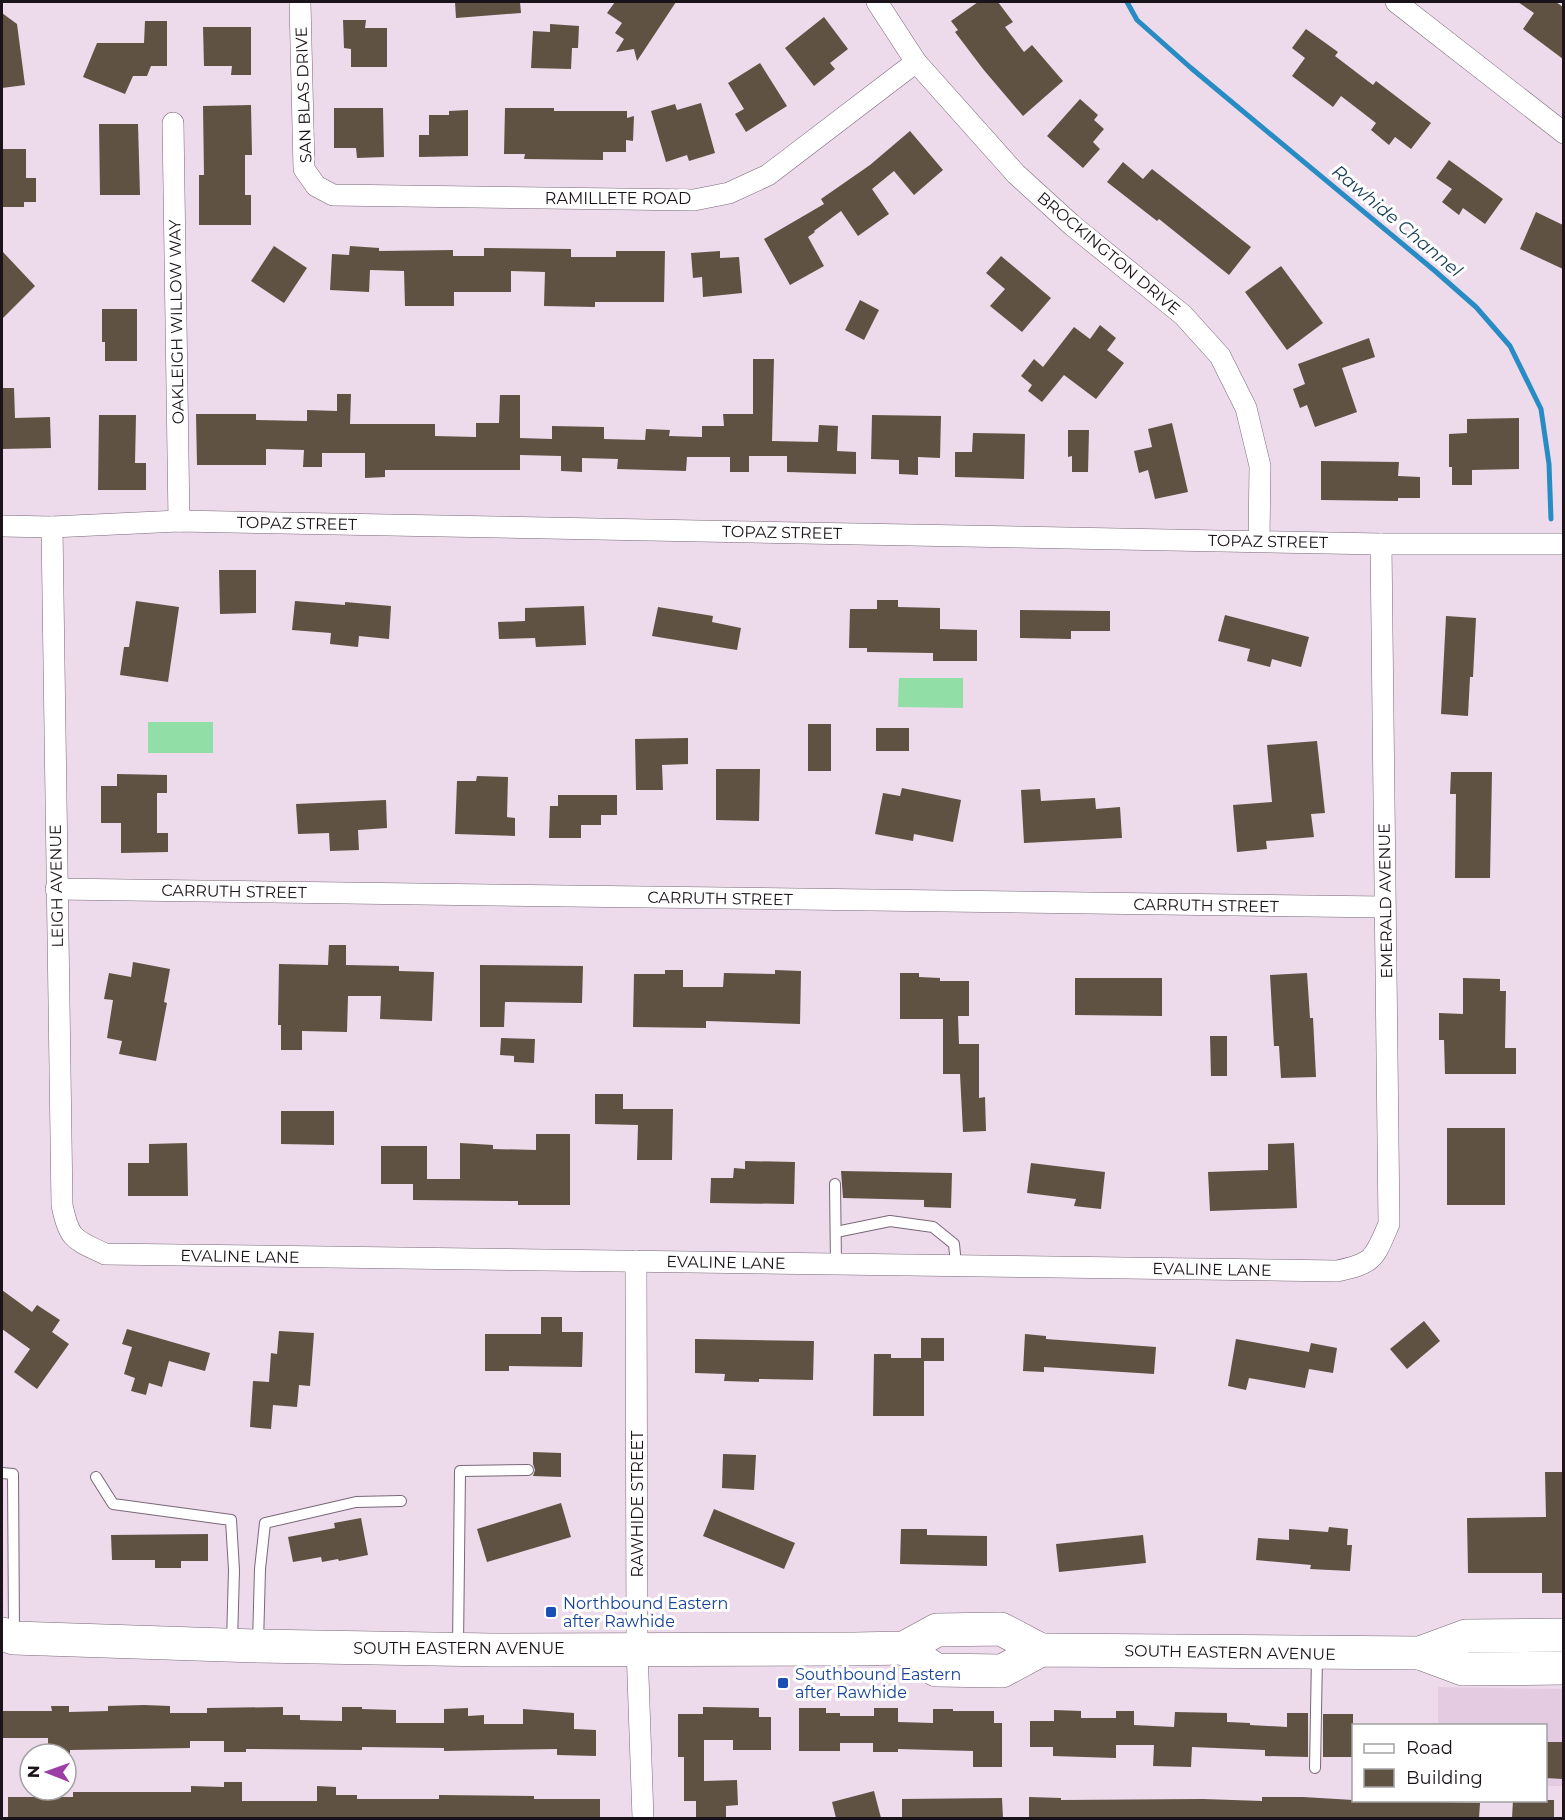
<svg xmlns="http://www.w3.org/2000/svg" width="1565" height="1820" viewBox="0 0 1565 1820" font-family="Montserrat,sans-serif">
	<rect width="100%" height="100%" fill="#eddaeb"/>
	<path fill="#e4cbe1" d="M1438,1687L1563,1689V1786H1546V1726H1438Z"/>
	<g fill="#91dea7">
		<path d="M899,678H963V708L898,707Z"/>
		<rect x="148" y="722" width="65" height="31"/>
	</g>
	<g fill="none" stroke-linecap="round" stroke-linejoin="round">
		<path stroke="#288cc4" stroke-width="5" d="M1127,2L1137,20L1191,68L1435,271L1476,307L1510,346L1541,409L1549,464L1551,519"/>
	</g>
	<g fill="#605242">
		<path d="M455,2H520L521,13L456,18Z"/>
		<path d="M615,2H676L637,61L634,49L616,52L624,39L615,33L622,23L607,13Z"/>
		<path d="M978,2H998L1013,22L1005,27L1024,52L1032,45L1063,81L1023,116L983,69L955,32L958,30L951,21Z"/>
		<path d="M1518,2H1556L1563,7V59L1523,29L1534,13Z"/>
		<path d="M2,13L17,24L25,85L2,88Z"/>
		<path d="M824,17L848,49L830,63L835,69L814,86L785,48Z"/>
		<path d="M343,20H366L365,28H387V67H351V49L344,48Z"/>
		<path d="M145,21H167V66H151L147,76H133L125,94L83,77L97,43H144Z"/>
		<path d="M550,24L579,26L578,48H572L571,69L531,68L533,31L550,32Z"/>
		<path d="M203,27H251V75H231L232,66H204Z"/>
		<path d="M1306,29L1338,52L1335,56L1373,85L1376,81L1431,123L1411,149L1395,137L1389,145L1371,130L1376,123L1341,96L1333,107L1292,76L1305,58L1292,48Z"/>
		<path d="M760,63L787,106L746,132L735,114L744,109L728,83Z"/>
		<path d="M1080,99L1098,115L1094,120L1104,129L1093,142L1100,149L1083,168L1047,136Z"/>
		<path d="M701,103L715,153L689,161L687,155L666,162L651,111L675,104L677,110Z"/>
		<path d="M251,105L252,155H245V195H251V225H199V175H204L203,106Z"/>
		<path d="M334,108H383L384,157L357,158L356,148H334Z"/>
		<path d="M505,108H554V111H627V118L634,116L633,141L626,140V152H603V160L524,159L525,154H504Z"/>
		<path d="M468,110V156L419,157V135H429V115H449V111Z"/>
		<path d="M99,124H138L140,195H100Z"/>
		<path d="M910,131L943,170L914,195L894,171L872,189L889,214L858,236L841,211L814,231L815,232L808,237L824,266L790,285L764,239L824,204L821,199L870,165Z"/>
		<path d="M2,149H26V178H36V202H24V207H2Z"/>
		<path d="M1449,160L1503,199L1485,224L1463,208L1459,215L1442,202L1452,189L1436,178Z"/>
		<path d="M1123,162L1143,179L1152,169L1251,247L1229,275L1159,219L1157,221L1107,182Z"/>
		<path d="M1536,212L1563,225V269L1520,249Z"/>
		<path d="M274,246L307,268L284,303L251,281Z"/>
		<path d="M350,246L379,248V251L453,250V256H484V248L571,249V257H616V251H665L664,302H595V307L544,306L545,272L511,271V292H454V306H405L404,271L370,270L369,292L330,290L332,254L349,255Z"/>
		<path d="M2,251L35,286L2,319Z"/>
		<path d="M720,251V258L739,257L742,293L703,297L702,277L693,278L691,253Z"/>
		<path d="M1001,256L1051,298L1022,332L990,306L1005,289L986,273Z"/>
		<path d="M1281,266L1323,323L1287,350L1245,292Z"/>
		<path d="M860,300L879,310L864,340L845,330Z"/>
		<path d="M102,309H137V361H105V342H102Z"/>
		<path d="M1100,325L1116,338L1107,350L1124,363L1096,399L1064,375L1042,402L1028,391L1032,385L1021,376L1034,359L1043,367L1074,327L1090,339Z"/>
		<path d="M1369,338L1375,357L1342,368L1357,412L1315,427L1307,405L1300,408L1293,389L1305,384L1298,364Z"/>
		<path d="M753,359H774L772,441L818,442L819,425L838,426L837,451L856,452V474L787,472V456H749V472H730V457H687L686,471L617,469L618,459L582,458V472L561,471V456L520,455V470H385V477L365,478V453H322V467H303L304,450L266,449V465H197L196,414H256V420L307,421V410L337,411V394H351L350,424H435V436L476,437V423H499L500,395H520V438L552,439V426L604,427V439L645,440L646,429L670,430L669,436L702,437V426H724L723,414H753Z"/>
		<path d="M2,388H14L15,418L50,417L51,448L2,449Z"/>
		<path d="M99,415H136L135,463H146V490H98Z"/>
		<path d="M872,415L941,416L940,458L918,457V475L899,474V460L871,459Z"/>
		<path d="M1519,418V469L1472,470V485H1452V467H1449V434L1467,433V419Z"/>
		<path d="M1172,423L1188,492L1155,499L1148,470L1139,473L1134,451L1152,447L1148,429Z"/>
		<path d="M1068,430H1089L1088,472H1072V456L1068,457Z"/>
		<path d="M973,433L1025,434L1024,479L955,477V452H972Z"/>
		<path d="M1321,461L1399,462L1398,476L1420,477V498H1398V501L1321,500Z"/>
		<path d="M219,570H256V613L220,614Z"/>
		<path d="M877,600H898V607L940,608V629L977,630V661H933V653L867,652V648H849L850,609H877Z"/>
		<path d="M136,601L179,607L168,682L120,675L124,647H129Z"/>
		<path d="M295,601L345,605V602L391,606L389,639L359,636L358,647L330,644L331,633L292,630Z"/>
		<path d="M584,606L586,645L536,647L535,638L499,639L498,622L525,621V608Z"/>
		<path d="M658,607L713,616L712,622L741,628L737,650L652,636Z"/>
		<path d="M1020,610L1110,611V631H1071V639L1020,638Z"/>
		<path d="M1225,615L1309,637L1301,667L1272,659L1270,667L1247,661L1250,649L1218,641Z"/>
		<path d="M1446,616L1476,618L1473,677H1470L1468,716L1441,714Z"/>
		<rect x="808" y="724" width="23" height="47"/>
		<rect x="876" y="728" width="33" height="23"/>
		<path d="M688,738V764L662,765L663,790H636L635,739Z"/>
		<path d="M1317,741L1325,813L1311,814L1314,837L1266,841L1267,849L1237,852L1233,805L1272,802L1267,745Z"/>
		<path d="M716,769H760L759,821L716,820Z"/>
		<path d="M1451,772H1492L1490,878H1455L1456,794H1450Z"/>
		<path d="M117,774L167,775V793H157V833H168V852L121,853V823H101V786H117Z"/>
		<path d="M477,776L508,777L507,817L515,818V836L455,834L457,781H476Z"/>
		<path d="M902,788L961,800L953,842L914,834L913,841L875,834L883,793L900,796Z"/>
		<path d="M1040,789L1041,801L1095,798L1096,809L1120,807L1122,838L1024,843L1021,790Z"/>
		<path d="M558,795H617V815H601V825H581V838H549L550,806H558Z"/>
		<path d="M386,800L387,828L358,830L359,850L330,851L329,833L298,834L296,804Z"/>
		<path d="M329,945H346V965L399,966V971L434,972L432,1021L380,1019L381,996H348L347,1032L302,1031V1050H281V1025H278L279,964L328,965Z"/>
		<path d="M133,962L170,969L164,1002L167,1003L156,1061L119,1054L122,1041L107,1038L113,1000L104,999L109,973L131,977Z"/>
		<path d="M480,965L583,966L582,1003L505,1002L504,1027H480Z"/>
		<path d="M665,970H683V987H723L724,973L775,974V970L801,971L800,1024L706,1021V1028L633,1027L634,974H665Z"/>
		<path d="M900,973H919V977L940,978V981H969V1016H958L959,1044H979V1098L985,1097L986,1131L963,1132L960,1074H943V1019H900Z"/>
		<path d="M1307,973L1310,1018H1313L1316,1077L1281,1078L1279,1046H1274L1270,975Z"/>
		<path d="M1075,978H1162V1016L1075,1015Z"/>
		<path d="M1463,978L1500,979V991H1506L1505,1048H1516V1074H1445L1444,1040H1439V1013L1463,1014Z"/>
		<path d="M1210,1036H1227V1076H1211Z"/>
		<path d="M501,1038L535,1039L534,1063L514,1062V1056L500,1055Z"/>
		<path d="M595,1094H623V1109H673L672,1160H637L638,1125L595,1124Z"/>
		<path d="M281,1111H334V1145L281,1144Z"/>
		<rect x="1447" y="1128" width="58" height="77"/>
		<path d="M536,1134H570V1205H518V1201L413,1200V1184H381V1146H427V1179H460V1143L493,1145V1149L536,1150Z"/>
		<path d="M187,1143L188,1196H128V1163H149V1144Z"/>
		<path d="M1294,1143L1297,1208L1210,1211L1208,1172L1268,1170V1144Z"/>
		<path d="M745,1161L795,1162L794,1204L710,1203L711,1178H733L734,1168L745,1169Z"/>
		<path d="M1031,1163L1105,1172L1101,1209L1074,1206L1076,1199L1027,1193Z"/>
		<path d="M841,1171L952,1173L951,1208L924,1207V1200L843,1198Z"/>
		<path d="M2,1290L32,1312L37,1305L60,1320L52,1332L69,1344L37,1389L14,1372L30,1349L2,1329Z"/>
		<path d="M541,1317H562V1332H583L582,1367L509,1366V1371H485V1334H541Z"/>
		<path d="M1424,1321L1440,1341L1407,1369L1390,1349Z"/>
		<path d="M127,1329L210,1353L205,1371L169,1361L162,1387L149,1383L146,1395L131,1391L135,1378L124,1374L132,1347L122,1344Z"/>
		<path d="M279,1331L314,1333L310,1386L299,1385L297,1407L273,1405L271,1429L250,1427L253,1381L269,1382L271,1353L277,1354Z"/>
		<path d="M1025,1334L1046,1336V1339L1156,1347L1154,1374L1044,1367V1372L1023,1371Z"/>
		<path d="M921,1338H944V1361H924V1416H873L874,1354H891V1358H921Z"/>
		<path d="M695,1339L814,1341L813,1380L759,1379V1382L724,1381L725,1374L695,1373Z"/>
		<path d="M1236,1339L1309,1352L1311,1343L1337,1348L1333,1373L1309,1369L1305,1388L1249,1378L1246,1390L1228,1386Z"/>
		<path d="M533,1452L561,1453V1477L533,1476L535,1470L533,1464Z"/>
		<path d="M723,1454L756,1455L754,1490L722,1488Z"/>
		<path d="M1545,1472H1563V1593H1542V1573H1468L1467,1518L1546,1517Z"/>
		<path d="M561,1503L571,1537L487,1562L477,1529Z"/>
		<path d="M714,1509L795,1543L784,1569L703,1536Z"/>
		<path d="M361,1518L368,1555L339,1561L338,1559L322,1562L321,1557L293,1562L288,1537L335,1528L334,1523Z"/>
		<path d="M1329,1527L1348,1529L1347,1545H1352L1350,1571L1310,1569L1311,1565L1256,1560L1258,1538L1289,1540V1529L1328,1532Z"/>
		<path d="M901,1529H927V1535L987,1536V1566L900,1564Z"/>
		<path d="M208,1534V1561H181V1568H155V1560H112L111,1535Z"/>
		<path d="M1143,1535L1146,1563L1059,1572L1056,1544Z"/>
		<path d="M144,1705L170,1706V1713H207V1708L283,1707V1715H300V1720L342,1721V1707H362V1709L396,1710V1723H444V1709L468,1708V1716L484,1715V1724H523V1709L574,1713V1729L596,1730V1756L557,1755V1749L444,1751V1748L362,1747V1750L246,1749V1752H224V1741H190V1748L70,1750V1754H48V1738H2V1711H52L51,1706H69V1712L108,1711V1706Z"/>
		<path d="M703,1707L759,1708V1717H771V1750H733V1740H704V1781L737,1780L738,1805L726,1806V1818H696V1801H684V1757H678V1714H703Z"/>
		<path d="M799,1708H826V1713H840V1716H874V1708H898V1722L933,1723V1709H953V1711H994V1723H1002V1767H973V1751L898,1749V1752H873V1743H840V1751H799Z"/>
		<path d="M1054,1710L1081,1711V1718H1116V1711H1134V1725L1174,1727L1175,1712L1227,1713V1722L1250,1723V1725L1287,1727V1713H1308V1757L1265,1756V1750L1192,1747L1191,1767L1153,1766L1154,1745H1116V1758L1053,1756V1747H1030V1721H1054Z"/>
		<rect x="1323" y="1714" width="30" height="43"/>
		<path d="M1545,1742H1563V1779L1545,1778Z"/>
		<path d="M224,1782H242V1801H317V1786L336,1787V1795H357V1799H439V1795L534,1796V1799H600V1818H8V1797H73V1792H191V1786L224,1787Z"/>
		<path d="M874,1791L881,1818H836L832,1802Z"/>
		<path d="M1029,1797L1061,1798V1800L1203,1799L1262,1801V1797H1303L1353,1800L1480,1803L1479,1818H1029Z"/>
		<path d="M1002,1798L1003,1818H902V1799Z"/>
		<path d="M1513,1800H1554V1818H1512Z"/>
	</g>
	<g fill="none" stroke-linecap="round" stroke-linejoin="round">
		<defs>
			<g id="lane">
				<path d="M835,1184L836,1264"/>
				<path d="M836,1232L890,1221L933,1227L954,1244L956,1265"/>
				<path d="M2,1473L13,1474L14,1633"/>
				<path d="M96,1477L113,1504L231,1520L234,1570L232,1642"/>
				<path d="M258,1643L260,1569L265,1523L356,1502L401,1501"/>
				<path d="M458,1646L460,1471L528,1470"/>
				<path d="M1315,1768L1317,1656"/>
			</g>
			<g id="street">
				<path d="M300,2L304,169L316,186L333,195L694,200L729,193L768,175L916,62"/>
				<path d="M877,2L916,62L1016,174L1073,226L1183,315L1220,356L1246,408L1260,466L1259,541"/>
				<path d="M1396,2L1564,133"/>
				<path d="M173,123L179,521"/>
				<path d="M2,526L52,527L179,521L1381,544H1564"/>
				<path d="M52,527L62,1205C69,1240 74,1239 105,1254L1337,1271C1375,1263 1374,1258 1389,1224L1381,544"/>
				<path d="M56,889L1384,907"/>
				<path d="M636,1261L637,1648L643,1818"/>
			</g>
			<g id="primary">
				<path d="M2,1634L14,1638L258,1646L492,1650L854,1649L904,1648L937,1630L1001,1629L1041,1650"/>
				<path d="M904,1648L936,1670L1002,1671L1041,1650L1420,1653L1466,1636L1564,1635"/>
				<path d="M1420,1653L1463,1669L1564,1668"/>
			</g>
		</defs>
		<use href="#lane" stroke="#796877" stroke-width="12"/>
		<use href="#street" stroke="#796877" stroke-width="22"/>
		<use href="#primary" stroke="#796877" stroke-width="34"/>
		<use href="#lane" stroke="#fff" stroke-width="10"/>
		<use href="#street" stroke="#fff" stroke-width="21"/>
		<use href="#primary" stroke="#fff" stroke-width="33"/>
	</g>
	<g fill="#1a4fb4" stroke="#fff" stroke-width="2">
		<rect x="545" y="1606" width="12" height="12" rx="3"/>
		<rect x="777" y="1677" width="12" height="12" rx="3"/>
	</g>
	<g text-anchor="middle" stroke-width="6" stroke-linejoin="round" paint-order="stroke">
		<g font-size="16" fill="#1a1319" stroke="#fff">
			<text transform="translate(303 95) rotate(-92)" y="6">SAN BLAS DRIVE</text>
			<text x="618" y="204">RAMILLETE ROAD</text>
			<text transform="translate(1109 253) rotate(40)" y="6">BROCKINGTON DRIVE</text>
			<text transform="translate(176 322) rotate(-91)" y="6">OAKLEIGH WILLOW WAY</text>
			<text transform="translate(297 523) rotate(1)" y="6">TOPAZ STREET</text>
			<text transform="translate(782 532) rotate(1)" y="6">TOPAZ STREET</text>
			<text transform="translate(1268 541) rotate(1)" y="6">TOPAZ STREET</text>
			<text transform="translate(56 886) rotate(-91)" y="6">LEIGH AVENUE</text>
			<text transform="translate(234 891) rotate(1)" y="6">CARRUTH STREET</text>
			<text transform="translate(720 898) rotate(1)" y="6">CARRUTH STREET</text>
			<text transform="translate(1385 901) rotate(-91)" y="6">EMERALD AVENUE</text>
			<text transform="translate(1206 905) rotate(1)" y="6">CARRUTH STREET</text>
			<text transform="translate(240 1256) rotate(1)" y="6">EVALINE LANE</text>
			<text transform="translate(726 1262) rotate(1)" y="6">EVALINE LANE</text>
			<text transform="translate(1212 1269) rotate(1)" y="6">EVALINE LANE</text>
			<text transform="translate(637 1504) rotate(-90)" y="6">RAWHIDE STREET</text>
			<text x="459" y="1654">SOUTH EASTERN AVENUE</text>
			<text transform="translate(1230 1652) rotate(1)" y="6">SOUTH EASTERN AVENUE</text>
		</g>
		<g font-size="16" fill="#164399" stroke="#fff" text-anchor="start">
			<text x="563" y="1609">Northbound Eastern<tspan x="563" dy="18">after Rawhide</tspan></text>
			<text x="795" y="1680">Southbound Eastern<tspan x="795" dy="18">after Rawhide</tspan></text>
		</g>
		<g font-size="18" font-style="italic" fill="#1a4159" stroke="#fff">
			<text transform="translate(1397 221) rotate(40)" y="6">Rawhide Channel</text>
		</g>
	</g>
	<rect width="1565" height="1820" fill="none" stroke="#1a1319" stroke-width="6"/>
	<rect x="1352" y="1724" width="195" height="78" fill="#ffffff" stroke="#a3a1a3" stroke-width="1.5"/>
	<rect x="1364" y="1744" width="30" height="9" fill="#ffffff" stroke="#a3a1a3" stroke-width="1.5"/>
	<text x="1406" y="1754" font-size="18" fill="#1a1319">Road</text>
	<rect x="1364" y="1769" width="30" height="18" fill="#605242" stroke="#a3a1a3" stroke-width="1.5"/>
	<text x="1406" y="1784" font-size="18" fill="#1a1319">Building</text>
	<g transform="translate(48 1772) rotate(271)"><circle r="28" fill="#ffffff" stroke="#a3a1a3" stroke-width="1.5"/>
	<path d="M0-4.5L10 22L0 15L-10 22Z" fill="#9d3ea6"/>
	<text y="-9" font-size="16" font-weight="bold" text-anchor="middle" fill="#1a1319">N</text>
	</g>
</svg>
